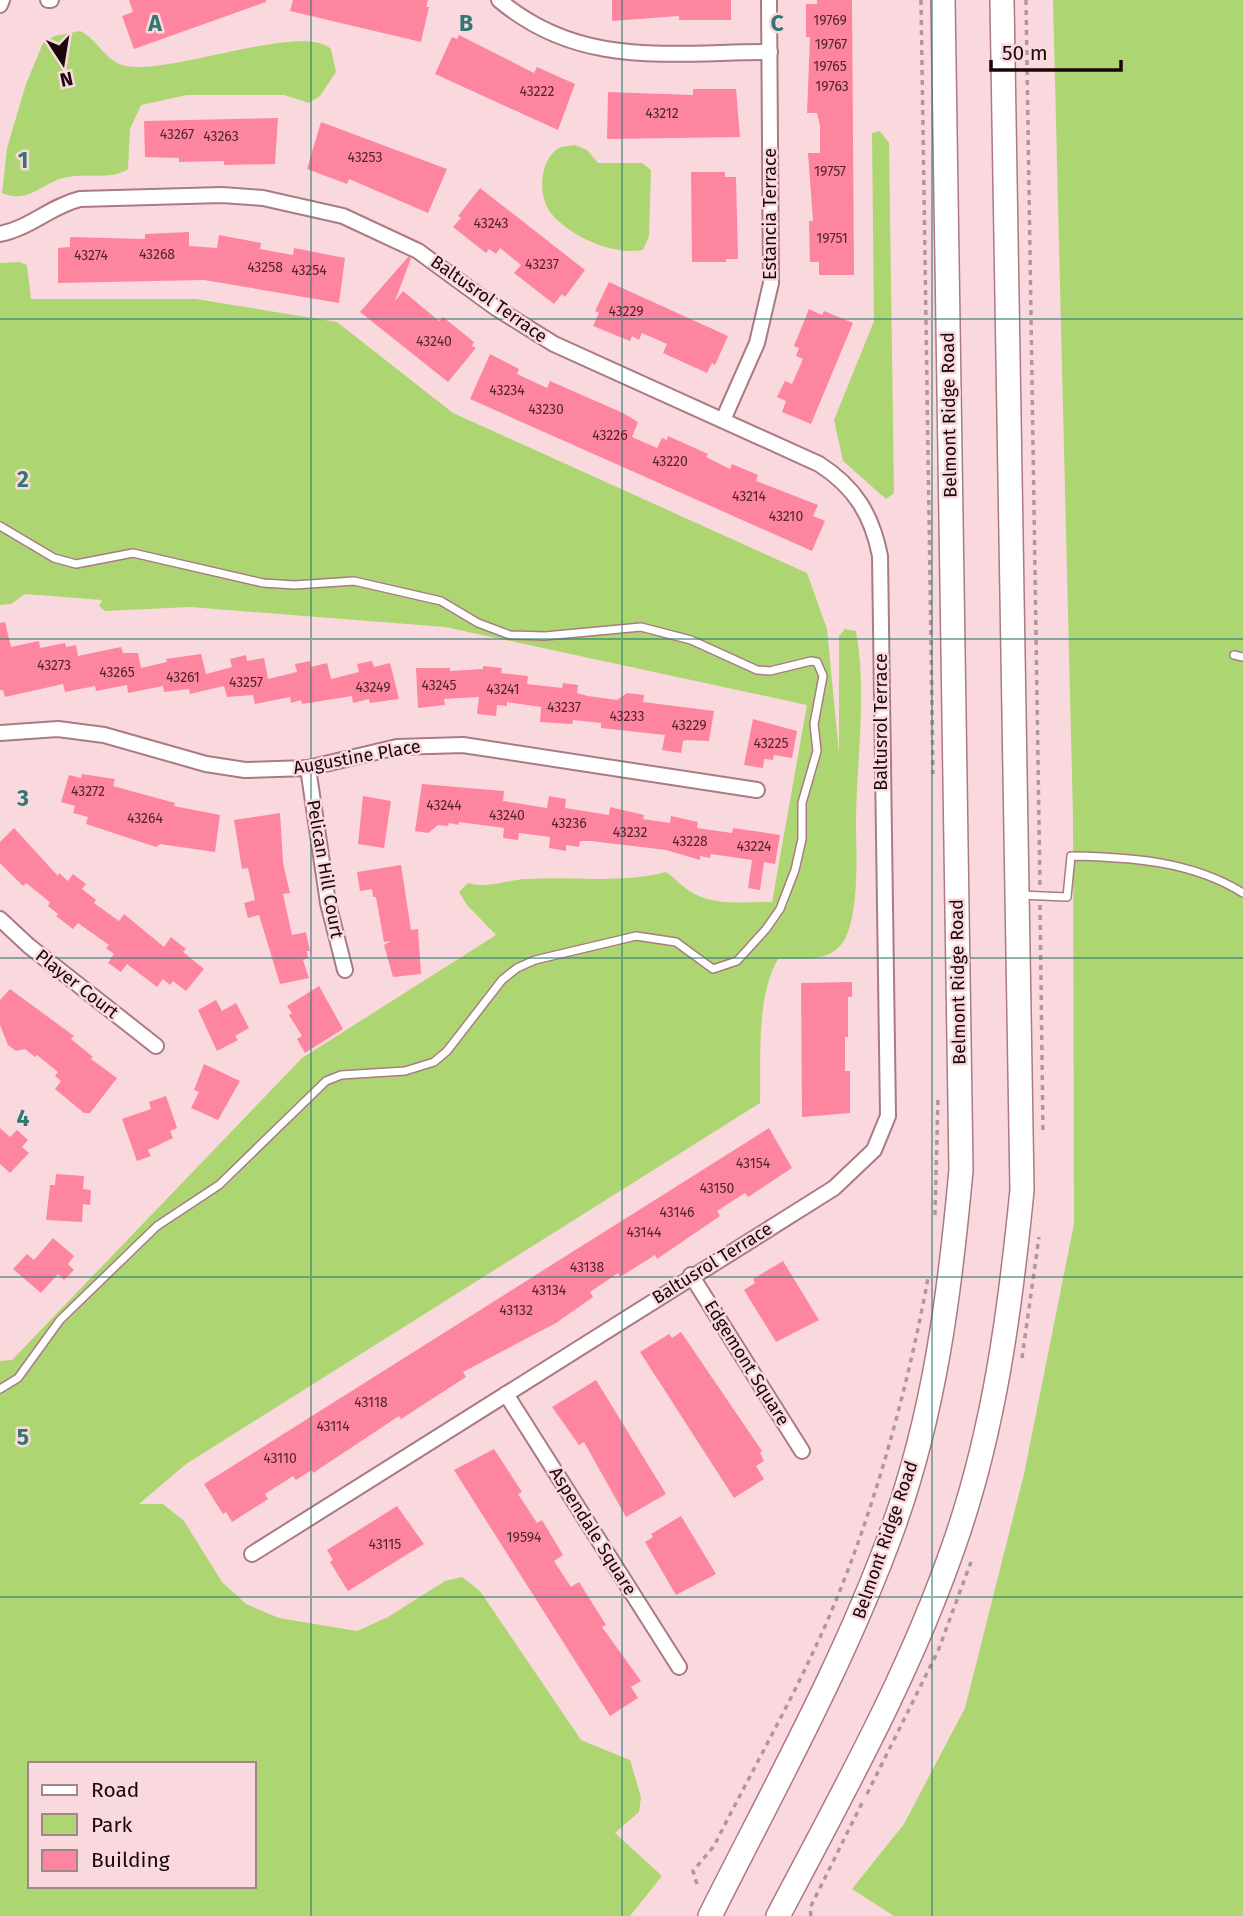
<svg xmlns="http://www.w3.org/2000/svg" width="1243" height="1916" viewBox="0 0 1243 1916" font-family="'Fira Sans',sans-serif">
	<rect width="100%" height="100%" fill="#fad9de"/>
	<g fill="#add672" fill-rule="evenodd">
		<path d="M1053,0H1243V1916H894L852,1889L904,1824L965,1708L1024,1474L1074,1224L1073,817Z"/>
		<path d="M80,31C99,40 105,62 126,66C172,75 302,22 331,49L336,72L320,96L309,103L284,95H187L141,105L130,129L128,169C111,181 83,172 63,178C39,185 28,204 2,193L7,148L26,84L43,43L55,36Z"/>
		<path d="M880,131L889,143L894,493L886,499L843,461L834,420L874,321L872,133Z"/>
		<path d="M575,145L587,150L598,163H642L651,170L649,236L643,250C613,256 569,236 550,212C538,195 539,160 559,148C562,146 570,146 575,145Z"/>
		<path d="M19,262L27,265L31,299H196L337,322L453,413L807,573L827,629L839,753V636L845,629L856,631C867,692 857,757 856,818C856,850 860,910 845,939C831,964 801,958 778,959C756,996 761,1060 760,1103L186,1464L139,1504H163L184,1521L222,1582L246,1604L279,1618L357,1631L388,1617L445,1581L462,1577L480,1591L581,1740L630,1760L641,1797L639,1812L615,1833L662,1876L630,1916H0V1361L12,1360L302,1058L496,935L467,905L459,892L468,883C489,889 505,880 526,879C573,876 619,884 666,872C675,878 683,888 693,893C715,906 747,902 772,902L807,705L445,627L190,607L105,611L99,606L102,600L25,594L11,604L0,605V263ZM30,1764H254V1886H30Z"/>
	</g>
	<g fill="#fe859f">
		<path d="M129,0H266V2L134,49L122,16L133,12Z"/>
		<path d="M293,0H428L426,7H429L421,42L290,11Z"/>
		<path d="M612,0H731V20H679V16L612,21Z"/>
		<path d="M817,0H852L854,275H819V262H810L809,221H813L808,153H820V126L817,113H807L810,37H806V4H817Z"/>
		<path d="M459,35L534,73L537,67L575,84L558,130L435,74L452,37L457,39Z"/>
		<path d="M693,89H736L740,137L607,139L608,92L693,95Z"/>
		<path d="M278,118L275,164L224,165V161L179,162V158L145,157L144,121Z"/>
		<path d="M321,122L447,169L428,213L349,179L347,184L307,169Z"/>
		<path d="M691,172H725V177H736L738,259H726V262H692Z"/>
		<path d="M480,188L585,270L565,297L562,294L554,304L514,273L521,265L500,248L496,254L489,249L486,253L453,227L461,218L458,216Z"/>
		<path d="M189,232V246L217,248L219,235L261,243L260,249L293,255L294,248L345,258L339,303L204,280L58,283V248L70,247V237L145,239V234Z"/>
		<path d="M408,257L411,258L395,301L403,291L439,321L443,317L474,342L472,346L476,348L448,382L360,312Z"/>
		<path d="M609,282L728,336L715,365L712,363L707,373L663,353L667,344L642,333L639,340L632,336L630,341L593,326L599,313L595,311Z"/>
		<path d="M809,309L822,315L824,311L853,323L811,424L782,412L786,401L777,397L785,381L792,384L803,359L796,356L799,348L794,346Z"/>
		<path d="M490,354L519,369L517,374L547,388L550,381L623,413L638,422L632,437L657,448L662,438L667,440L668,436L708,454L706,457L730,469L732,464L758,475L756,481L818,505L813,516L825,521L812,551L470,399Z"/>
		<path d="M5,622L11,647L39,641L40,648L65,643L66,647L76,645L78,656L121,647L123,653H138L141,668L167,662L166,659L201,654L206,674L232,667L230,659L246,655L247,661L264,658L268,679L297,672L295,664L310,661L311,667L327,663L331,679L359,672L357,664L372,661L374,667L390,663L399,699L370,703L369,699L353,703L352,696L302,704L301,700L291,703L290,697L255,704L253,695L227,697L224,686L190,694L189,689L164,692L163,686L128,693L127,685L96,691L95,686L65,692L63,684L5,697L3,690H0V623Z"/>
		<path d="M483,666L502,668L501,673L528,676L527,684L562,688L563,683L578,685L577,693L588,696L617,700L627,693L644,695L643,702L714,711L709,741L687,740L683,741L681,753L662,750L665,735L601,728V723L573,720L572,724L540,722L541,707L507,702V706L497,705L496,716L477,714L479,697L444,699L445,705L418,708L416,668H450V671L483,669Z"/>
		<path d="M753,719L797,731L792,758L774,755L773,760L764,759L763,768L744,765Z"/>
		<path d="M82,774L115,779L113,786L175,803L174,806L220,815L215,852L160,844L156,847L86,824L88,817L73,813L75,806L61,802L69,775L81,778Z"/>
		<path d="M422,784L504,791L503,801L547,808L549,796L566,799L565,808L609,815L610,807L644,815L643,819L670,823L671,816L698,822L697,828L732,833L733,828L780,835L775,864L764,862L760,890L748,888L752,860L711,854L710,858L700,856V860L666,850L591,841H580L579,847L566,845V851L549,848L550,837L519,833L518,840L503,838L504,828L459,822V825L449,823L448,826L438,825L428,833L415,831Z"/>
		<path d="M363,796L391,801L384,848L358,844Z"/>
		<path d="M280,813L283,863L290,893L283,894L292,935L306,932L310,951H307L308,958L303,960L309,978L280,984L259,915L248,918L244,903L255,900L248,868L242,869L234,820Z"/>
		<path d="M14,828L58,876L59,873L68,881L73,874L86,884L82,889L96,900L94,903L119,921L124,914L164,947L171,937L186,949L183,952L204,969L186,991L173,981L170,985L163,979L157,987L127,964L121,972L108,963L114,954L106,948L109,945L78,923L73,929L56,916L58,914L48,906L50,902L26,883L23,886L0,863V842Z"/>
		<path d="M401,865L411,930L418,929L421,974L393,977L384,945L391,941L384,942L376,897H373L372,889L360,891L357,872Z"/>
		<path d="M852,982V997H848V1037H845V1071H850V1113L802,1117L801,983Z"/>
		<path d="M319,986L343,1029L305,1053L297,1039L302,1036L289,1015L292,1013L287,1006Z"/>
		<path d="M10,989L74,1036L71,1039L93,1057L91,1059L117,1078L90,1113H84L55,1089L61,1081L55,1076L58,1072L37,1055L35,1057L25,1049L16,1051L8,1045L0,1025V1000Z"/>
		<path d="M216,1000L222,1011L236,1003L249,1028L235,1036L238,1040L217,1051L198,1010Z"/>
		<path d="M204,1064L240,1081L218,1120L191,1108L199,1092L194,1090Z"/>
		<path d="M166,1096L177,1128L170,1131L173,1138L148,1150L151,1156L137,1161L122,1119L151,1109L149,1102Z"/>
		<path d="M0,1128L10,1137L17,1130L28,1140L22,1147L29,1153L10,1173L0,1164Z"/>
		<path d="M769,1128L792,1168L748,1197L745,1193L717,1211L720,1216L657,1259L655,1255L620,1277L618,1273L590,1292L593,1297L556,1323L463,1372L466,1377L401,1419L399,1416L313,1473L312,1470L296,1480L293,1476L265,1494L268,1499L232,1522L226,1512L223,1514L204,1484Z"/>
		<path d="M56,1174L84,1176L83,1189L91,1190L90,1205L83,1204L82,1222L46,1220L50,1185H55Z"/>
		<path d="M53,1238L74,1256L68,1264L74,1270L64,1280L58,1274L41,1293L13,1269L27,1254L34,1260Z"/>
		<path d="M783,1261L819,1320L776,1342L744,1290L755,1283L753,1279Z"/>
		<path d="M681,1332L762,1451L760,1453L764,1461L756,1466L764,1479L734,1498L640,1352L669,1334L672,1338Z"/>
		<path d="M596,1380L666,1494L626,1517L584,1442L579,1445L552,1407Z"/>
		<path d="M494,1449L522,1492L518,1494L537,1523L542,1520L563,1555L554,1561L571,1587L579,1582L606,1625L602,1627L641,1681L631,1687L638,1698L610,1716L454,1470Z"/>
		<path d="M397,1506L424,1544L348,1591L330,1562L333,1560L327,1550Z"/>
		<path d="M681,1516L716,1574L676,1595L645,1542L653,1537L651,1534Z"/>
	</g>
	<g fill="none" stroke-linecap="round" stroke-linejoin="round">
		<defs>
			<g id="service">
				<path d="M0,526L54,558L76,564L133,553L263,583L295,585L354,581L441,601L478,623L510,635L545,636L641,627L691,640L757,670L770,671L811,661L817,662L823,676L814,724L817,751L802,803V839L795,870L780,909L766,929L737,961L713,969L676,942L636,936L535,960L517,968L502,980L447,1051L434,1062L405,1071L341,1075L326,1081L219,1185L157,1226L60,1320L18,1378L0,1389"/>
				<path d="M1234,655L1243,657"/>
				<path d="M1019,895L1067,897L1071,856C1130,857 1192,861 1243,893"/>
			</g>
			<g id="minor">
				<path d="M48,0H51"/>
				<path d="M499,0C581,69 670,52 770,52"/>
				<path d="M0,5L2,0"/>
				<path d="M0,234C30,228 51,206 80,199L222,195L263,198L343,216L418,251L496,308L554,344L819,464C855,487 872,515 880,556L888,1116L874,1150L834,1188L252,1554"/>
				<path d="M723,420L757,343L771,283L769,0"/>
				<path d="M0,733L58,729L104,735L206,764L245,770L308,768L397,747L463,745L757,790"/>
				<path d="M308,768L328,903L345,970"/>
				<path d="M0,919L29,946L156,1046"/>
				<path d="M691,1275L802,1451"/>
				<path d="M506,1394L679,1667"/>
			</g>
			<g id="primary">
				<path d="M710,1916C774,1788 844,1663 893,1528C935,1412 950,1291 961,1170L943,0"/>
				<path d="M778,1916C841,1796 908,1677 953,1548C994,1433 1010,1311 1022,1190L1002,0"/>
			</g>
		</defs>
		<use href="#service" stroke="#ab7a82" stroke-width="10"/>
		<use href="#minor" stroke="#ab7a82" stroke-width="18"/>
		<use href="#primary" stroke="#ab7a82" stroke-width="26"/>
		<g stroke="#b2969b" stroke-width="3.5" stroke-dasharray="5 5" stroke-linecap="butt">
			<path d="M921,0L933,774"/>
			<path d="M1026,0L1040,887"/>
			<path d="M1040,905L1043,1132"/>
			<path d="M935,1215L938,1097"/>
			<path d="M1022,1358L1039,1237"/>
			<path d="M867,1794L938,1651L971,1562"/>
			<path d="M697,1884L693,1871L714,1846C747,1780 784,1715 815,1648C867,1538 906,1398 928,1278"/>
			<path d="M811,1916L810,1908L863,1801"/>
		</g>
		<use href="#service" stroke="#fff" stroke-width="7"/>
		<use href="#minor" stroke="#fff" stroke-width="14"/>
		<use href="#primary" stroke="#fff" stroke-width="23"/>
	</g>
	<path fill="none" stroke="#307872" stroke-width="2" stroke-opacity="0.55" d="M311,0V1916M622,0V1916M932,0V1916M0,319H1243M0,639H1243M0,958H1243M0,1277H1243M0,1597H1243"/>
	<g text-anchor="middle" stroke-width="5" stroke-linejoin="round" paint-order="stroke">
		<g font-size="14" fill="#522630">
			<text x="830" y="25">19769</text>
			<text x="831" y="49">19767</text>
			<text x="830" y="71">19765</text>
			<text x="832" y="91">19763</text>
			<text x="537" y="96">43222</text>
			<text x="662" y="118">43212</text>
			<text x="177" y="139">43267</text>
			<text x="221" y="141">43263</text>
			<text x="365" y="162">43253</text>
			<text x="830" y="176">19757</text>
			<text x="491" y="228">43243</text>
			<text x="832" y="243">19751</text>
			<text x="157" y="259">43268</text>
			<text x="91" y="260">43274</text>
			<text x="542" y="269">43237</text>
			<text x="265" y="272">43258</text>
			<text x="309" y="275">43254</text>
			<text x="626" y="316">43229</text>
			<text x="434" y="346">43240</text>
			<text x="507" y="395">43234</text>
			<text x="546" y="414">43230</text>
			<text x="610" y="440">43226</text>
			<text x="670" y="466">43220</text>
			<text x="749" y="501">43214</text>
			<text x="786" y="521">43210</text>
			<text x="54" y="670">43273</text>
			<text x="117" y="677">43265</text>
			<text x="183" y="682">43261</text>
			<text x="246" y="687">43257</text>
			<text x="439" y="690">43245</text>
			<text x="373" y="692">43249</text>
			<text x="503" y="694">43241</text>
			<text x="564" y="712">43237</text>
			<text x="627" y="721">43233</text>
			<text x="689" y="730">43229</text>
			<text x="771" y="748">43225</text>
			<text x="88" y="796">43272</text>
			<text x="444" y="810">43244</text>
			<text x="507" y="820">43240</text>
			<text x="145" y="823">43264</text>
			<text x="569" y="828">43236</text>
			<text x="630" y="837">43232</text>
			<text x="690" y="846">43228</text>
			<text x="754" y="851">43224</text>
			<text x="753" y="1168">43154</text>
			<text x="717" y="1193">43150</text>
			<text x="677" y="1217">43146</text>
			<text x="644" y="1237">43144</text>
			<text x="587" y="1272">43138</text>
			<text x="549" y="1295">43134</text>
			<text x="516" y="1315">43132</text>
			<text x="371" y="1407">43118</text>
			<text x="333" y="1431">43114</text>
			<text x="280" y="1463">43110</text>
			<text x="524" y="1542">19594</text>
			<text x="385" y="1549">43115</text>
		</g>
		<g font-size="18" fill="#19070b" stroke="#fad9de">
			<text transform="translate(770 214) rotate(-90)" y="6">Estancia Terrace</text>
			<text transform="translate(489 299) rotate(35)" y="6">Baltusrol Terrace</text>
			<text transform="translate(949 415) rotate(-91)" y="6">Belmont Ridge Road</text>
			<text transform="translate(881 722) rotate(-90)" y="6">Baltusrol Terrace</text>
			<text transform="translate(357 757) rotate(-10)" y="6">Augustine Place</text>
			<text transform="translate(325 869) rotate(80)" y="6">Pelican Hill Court</text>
			<text transform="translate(958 982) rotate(-91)" y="6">Belmont Ridge Road</text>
			<text transform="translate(77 984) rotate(38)" y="6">Player Court</text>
			<text transform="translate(712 1263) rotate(-32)" y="6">Baltusrol Terrace</text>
			<text transform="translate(747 1363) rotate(58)" y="6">Edgemont Square</text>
			<text transform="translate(593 1531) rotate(58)" y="6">Aspendale Square</text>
			<text transform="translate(885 1540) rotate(-71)" y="6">Belmont Ridge Road</text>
		</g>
	</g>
	<g font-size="23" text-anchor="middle" font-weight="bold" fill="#307872" stroke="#fad9de" stroke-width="5" stroke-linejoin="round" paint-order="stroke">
		<text x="155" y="31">A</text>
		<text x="466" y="31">B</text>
		<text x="777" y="31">C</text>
		<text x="23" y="168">1</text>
		<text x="23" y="487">2</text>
		<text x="23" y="806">3</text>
		<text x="23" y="1126">4</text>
		<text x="23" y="1445">5</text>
	</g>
	<rect x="28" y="1762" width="228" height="126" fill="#fad9de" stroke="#a0858a" stroke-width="2"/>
	<rect x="42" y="1785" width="35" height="10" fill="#ffffff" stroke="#a0858a" stroke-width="2"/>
	<text x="91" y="1797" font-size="21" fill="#19070b">Road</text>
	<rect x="42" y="1814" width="35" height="21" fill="#add672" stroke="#a0858a" stroke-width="2"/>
	<text x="91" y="1832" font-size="21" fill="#19070b">Park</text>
	<rect x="42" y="1850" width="35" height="21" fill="#fe859f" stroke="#a0858a" stroke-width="2"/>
	<text x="91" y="1867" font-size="21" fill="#19070b">Building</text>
	<g transform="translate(63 63) rotate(168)" stroke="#fad9de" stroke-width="5" paint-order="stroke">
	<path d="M0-5L12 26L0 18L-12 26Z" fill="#19070b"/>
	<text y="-10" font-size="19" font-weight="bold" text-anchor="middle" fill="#19070b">N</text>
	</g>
	<path d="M991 60v10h130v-10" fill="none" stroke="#19070b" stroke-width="3.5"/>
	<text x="1002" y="60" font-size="21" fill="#19070b" stroke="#fad9de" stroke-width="5" paint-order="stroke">50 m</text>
</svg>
